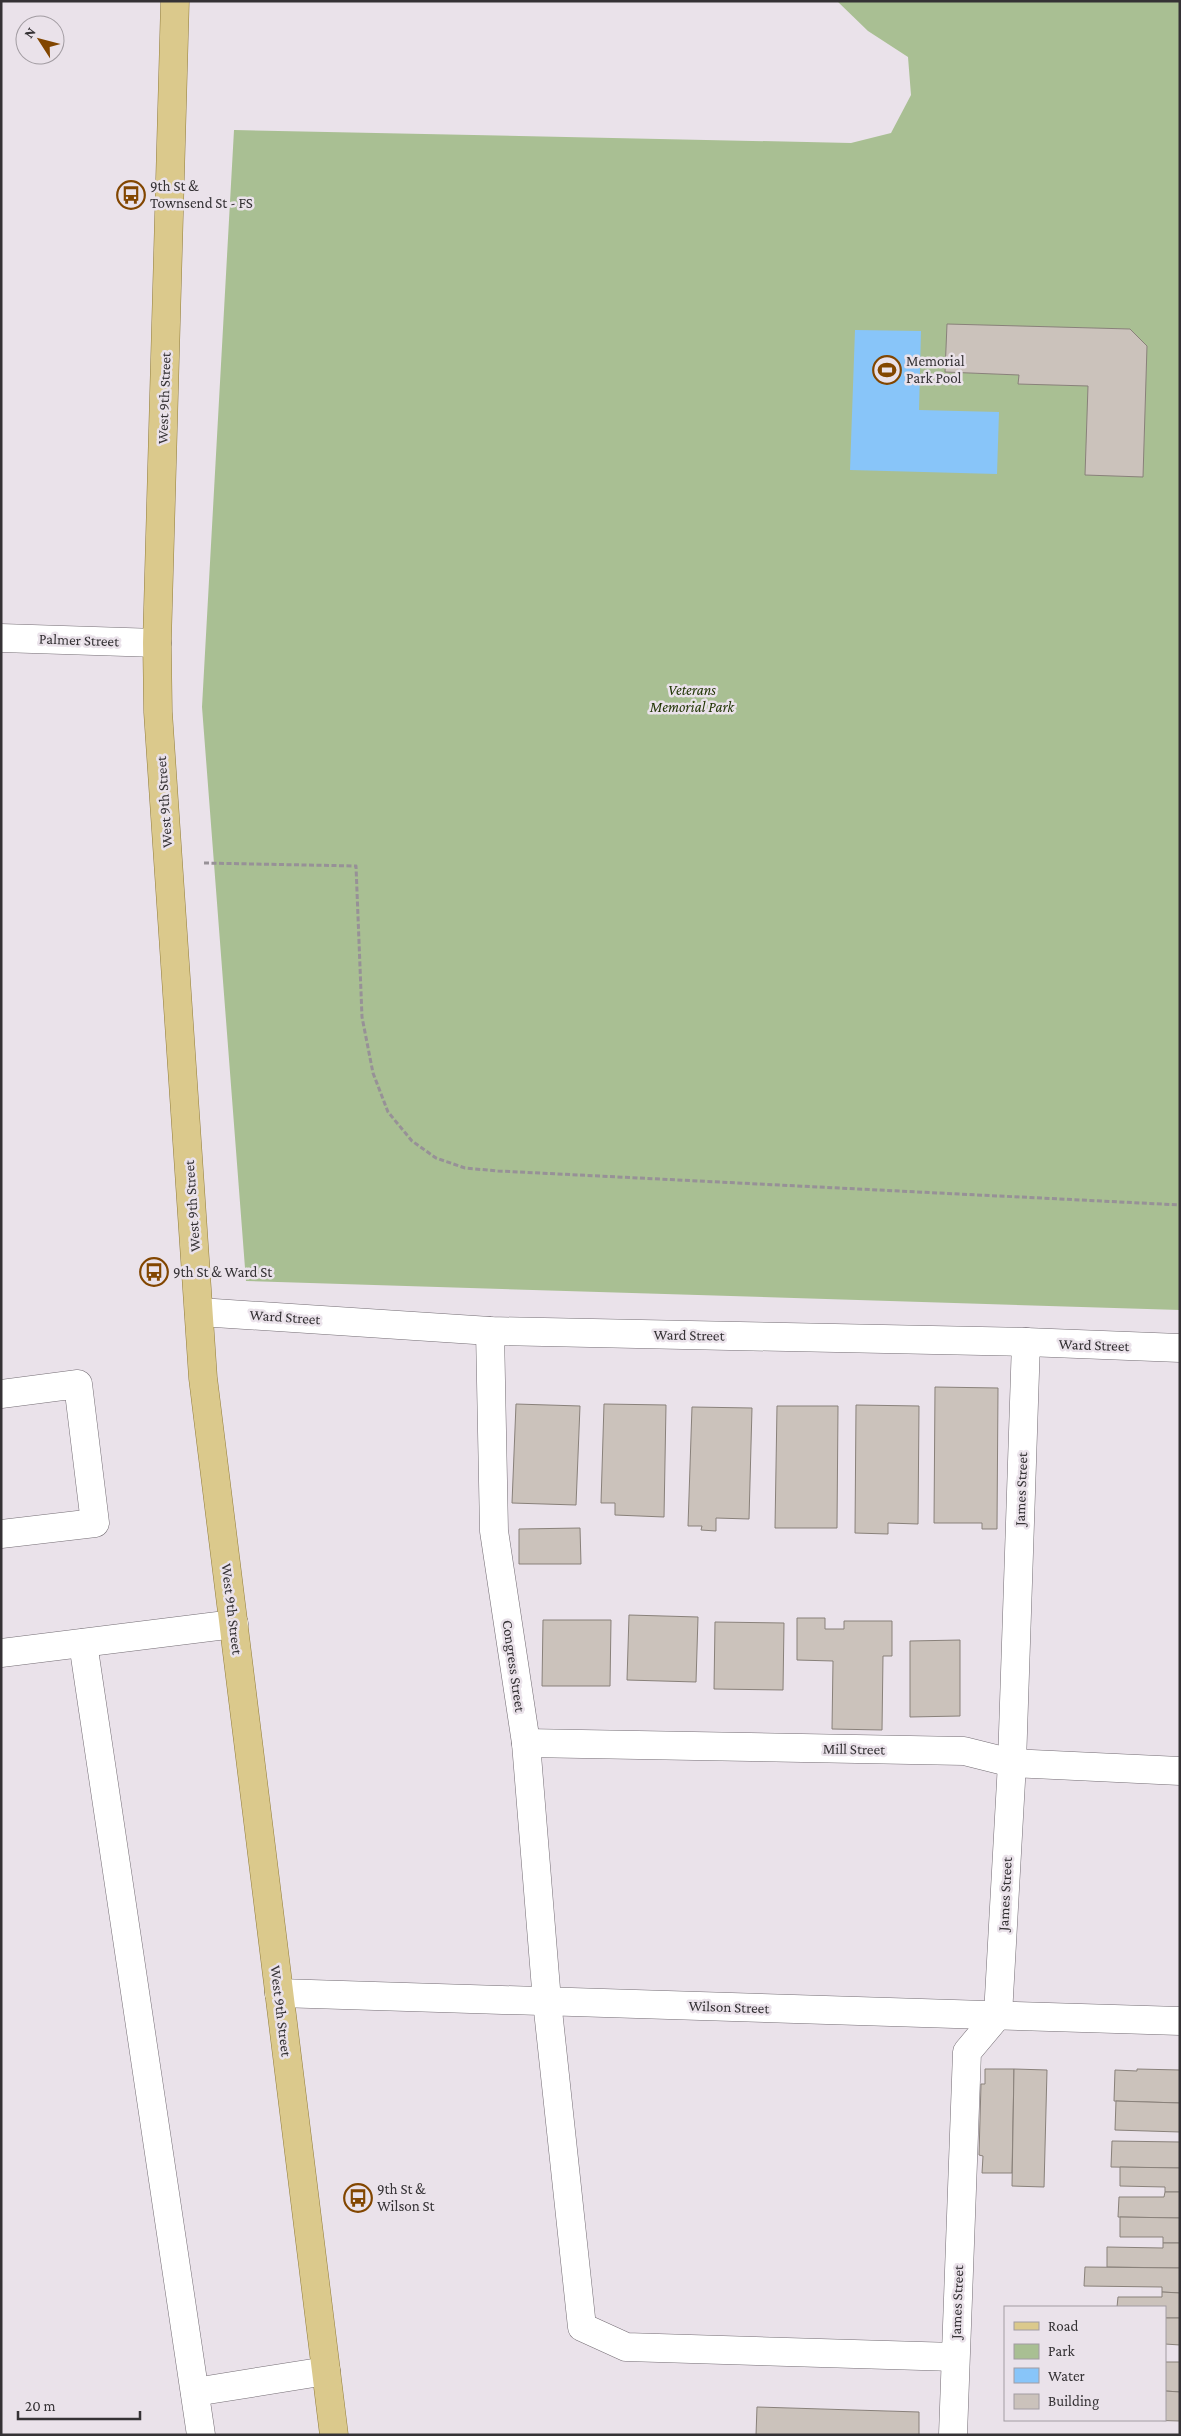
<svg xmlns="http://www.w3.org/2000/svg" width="1181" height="2436" viewBox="0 0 1181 2436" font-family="'Crimson Pro',serif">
	<rect width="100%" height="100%" fill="#eae2ea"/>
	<path fill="#a9bf93" d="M837,1H1180V1310L246,1281L202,707L234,130L851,143L891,133L911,95L908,57L868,31Z"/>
	<path fill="#88c5f9" d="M855,330L921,331L919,410L999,412L997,474L850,470Z"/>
	<g fill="#cbc2bb" stroke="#89817a">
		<path d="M947,324L1130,329L1147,346L1143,477L1085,475L1088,386L1018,384L1019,375L945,372Z"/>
		<path d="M935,1387L998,1388L997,1529H982V1523H934Z"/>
		<path d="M516,1404L580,1406L576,1505L512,1503Z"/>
		<path d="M604,1404L666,1405L664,1517L615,1515V1503H601Z"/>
		<path d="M856,1405L919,1406L918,1524L888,1523V1534L855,1533Z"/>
		<path d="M777,1406H838L837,1528H775Z"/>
		<path d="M692,1407L752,1408L749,1519L716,1518V1531L701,1530L702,1526H688Z"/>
		<path d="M580,1528L581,1564H519V1529Z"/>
		<path d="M629,1615L698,1617L696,1682L627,1680Z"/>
		<path d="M797,1618H825V1629H844V1621H892V1656H883L882,1730L832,1729L833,1661L797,1660Z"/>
		<path d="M543,1620H611L610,1686H542Z"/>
		<path d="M715,1622L784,1623L783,1690L714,1689Z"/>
		<path d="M960,1640V1716L910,1717V1641Z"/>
		<path d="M985,2069H1014L1012,2173H982L983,2156L979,2155L981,2084H985Z"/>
		<path d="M1014,2069L1047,2070L1044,2187L1012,2186Z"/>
		<path d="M1137,2069L1180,2070V2103L1114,2101L1115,2070L1137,2071Z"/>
		<path d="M1116,2101L1180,2103V2132L1115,2130Z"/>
		<path d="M1112,2141L1180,2142V2168L1111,2167Z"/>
		<path d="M1120,2167L1180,2168V2192H1165V2187L1120,2186Z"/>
		<path d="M1165,2192H1180V2218L1118,2217L1119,2197H1164Z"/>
		<path d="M1120,2217L1180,2218V2243H1163V2237H1120Z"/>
		<path d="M1163,2243H1180V2268L1107,2267V2247L1163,2248Z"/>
		<path d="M1085,2267L1180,2268V2293L1162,2292V2287L1084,2286Z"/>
		<path d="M1162,2292L1180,2293V2318H1165V2307H1117L1118,2297H1162Z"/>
		<path d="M1165,2318H1180V2345L1165,2344Z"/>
		<path d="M1165,2362H1180V2392L1165,2391Z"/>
		<path d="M1165,2391L1180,2392V2421L1142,2420H1165Z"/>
		<path d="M757,2407L919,2412V2435H756Z"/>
	</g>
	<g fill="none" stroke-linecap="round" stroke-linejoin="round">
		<defs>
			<g id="minor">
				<path d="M1,638L157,643"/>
				<path d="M199,1312L490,1331L1026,1342L1180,1348"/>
				<path d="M490,1331L494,1531L526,1743L547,2001L582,2327L626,2347L955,2357"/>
				<path d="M1,1394L78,1384L95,1523L1,1534"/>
				<path d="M83,1643L201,2435"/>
				<path d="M1,1653L234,1624"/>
				<path d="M526,1743L964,1751L1012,1763L1180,1771"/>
				<path d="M279,1993L1180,2021"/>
				<path d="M195,2392L326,2371"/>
				<path d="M953,2435L967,2052L998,2015L1012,1763L1026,1342"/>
			</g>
			<path id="major" d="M175,1L157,643L158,712L203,1378L334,2435"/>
		</defs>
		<use href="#minor" stroke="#746d74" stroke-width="29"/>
		<use href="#major" stroke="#917d3c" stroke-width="29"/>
		<path stroke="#979197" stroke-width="3" stroke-dasharray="5 2.5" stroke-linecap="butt" d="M204,863L356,866L362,1017L373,1073L388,1112L412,1141L436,1158L465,1168L498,1171L1180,1205"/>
		<use href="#minor" stroke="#fff" stroke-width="28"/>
		<use href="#major" stroke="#dbc98c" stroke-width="28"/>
	</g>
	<defs>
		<symbol id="bus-ring" viewBox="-11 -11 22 22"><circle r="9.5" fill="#eae2ea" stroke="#824600" stroke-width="1.5"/><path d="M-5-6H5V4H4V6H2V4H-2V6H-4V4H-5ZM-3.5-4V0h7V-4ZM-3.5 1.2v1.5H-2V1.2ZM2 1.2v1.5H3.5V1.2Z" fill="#824600"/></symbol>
		<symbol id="stadium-ring" viewBox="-11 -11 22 22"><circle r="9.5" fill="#eae2ea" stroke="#824600" stroke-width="1.5"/><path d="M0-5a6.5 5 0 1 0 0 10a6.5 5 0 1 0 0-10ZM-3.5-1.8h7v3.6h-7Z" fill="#824600"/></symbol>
	</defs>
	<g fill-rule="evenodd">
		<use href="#bus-ring" x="115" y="179" width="32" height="32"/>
		<use href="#stadium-ring" x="871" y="354" width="32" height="32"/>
		<use href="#bus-ring" x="138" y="1256" width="32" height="32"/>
		<use href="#bus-ring" x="342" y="2182" width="32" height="32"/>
	</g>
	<g text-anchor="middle" stroke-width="5" stroke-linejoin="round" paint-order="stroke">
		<g font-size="15" fill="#353235" stroke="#eae2ea" text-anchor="start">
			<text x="150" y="191">9th St &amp;<tspan x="150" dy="17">Townsend St - FS</tspan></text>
			<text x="906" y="366">Memorial<tspan x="906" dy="17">Park Pool</tspan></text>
			<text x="173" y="1277">9th St &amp; Ward St</text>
			<text x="377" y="2194">9th St &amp;<tspan x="377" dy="17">Wilson St</tspan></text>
		</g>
		<g font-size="15" fill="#353235" stroke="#eae2ea">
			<text transform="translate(164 398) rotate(-88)" y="5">West 9th Street</text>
			<text transform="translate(79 640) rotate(2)" y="5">Palmer Street</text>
			<text transform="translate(164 802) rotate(-94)" y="5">West 9th Street</text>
			<text transform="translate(192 1206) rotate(-94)" y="5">West 9th Street</text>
			<text transform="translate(285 1317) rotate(4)" y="5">Ward Street</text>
			<text transform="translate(689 1335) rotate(1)" y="5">Ward Street</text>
			<text transform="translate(1094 1345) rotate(2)" y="5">Ward Street</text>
			<text transform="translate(1021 1489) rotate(-88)" y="5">James Street</text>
			<text transform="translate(232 1609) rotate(83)" y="5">West 9th Street</text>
			<text transform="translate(514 1666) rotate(82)" y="5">Congress Street</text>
			<text transform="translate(854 1749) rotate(1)" y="5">Mill Street</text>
			<text transform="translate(1005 1894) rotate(-87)" y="5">James Street</text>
			<text transform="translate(729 2007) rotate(2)" y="5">Wilson Street</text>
			<text transform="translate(281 2011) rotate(83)" y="5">West 9th Street</text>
			<text transform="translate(957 2302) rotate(-88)" y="5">James Street</text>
		</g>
		<g font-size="15" font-style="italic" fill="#213504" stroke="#eae2ea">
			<text x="692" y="695">Veterans<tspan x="692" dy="17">Memorial Park</tspan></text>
		</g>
	</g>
	<rect width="1181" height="2436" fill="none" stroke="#353235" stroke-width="5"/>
	<rect x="1004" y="2306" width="162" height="115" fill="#eae2ea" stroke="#a29ca2"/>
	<rect x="1014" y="2322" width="25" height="8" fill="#dbc98c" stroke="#a29ca2"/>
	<text x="1048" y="2331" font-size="15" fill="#353235">Road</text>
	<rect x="1014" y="2344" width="25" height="15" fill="#a9bf93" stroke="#a29ca2"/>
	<text x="1048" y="2356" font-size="15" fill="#353235">Park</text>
	<rect x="1014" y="2368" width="25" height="15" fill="#88c5f9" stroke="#a29ca2"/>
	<text x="1048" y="2381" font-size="15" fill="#353235">Water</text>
	<rect x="1014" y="2394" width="25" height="15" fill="#cbc2bb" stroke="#a29ca2"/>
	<text x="1048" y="2406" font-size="15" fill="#353235">Building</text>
	<g transform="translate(40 40) rotate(306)"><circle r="24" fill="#eae2ea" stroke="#a29ca2"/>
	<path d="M0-4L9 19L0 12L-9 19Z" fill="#824600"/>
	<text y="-8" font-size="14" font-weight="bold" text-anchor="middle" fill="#353235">N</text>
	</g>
	<path d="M18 2411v8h122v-8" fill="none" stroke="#353235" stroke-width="2.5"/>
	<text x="25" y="2411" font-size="15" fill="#353235" stroke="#eae2ea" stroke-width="4" paint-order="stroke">20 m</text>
</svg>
